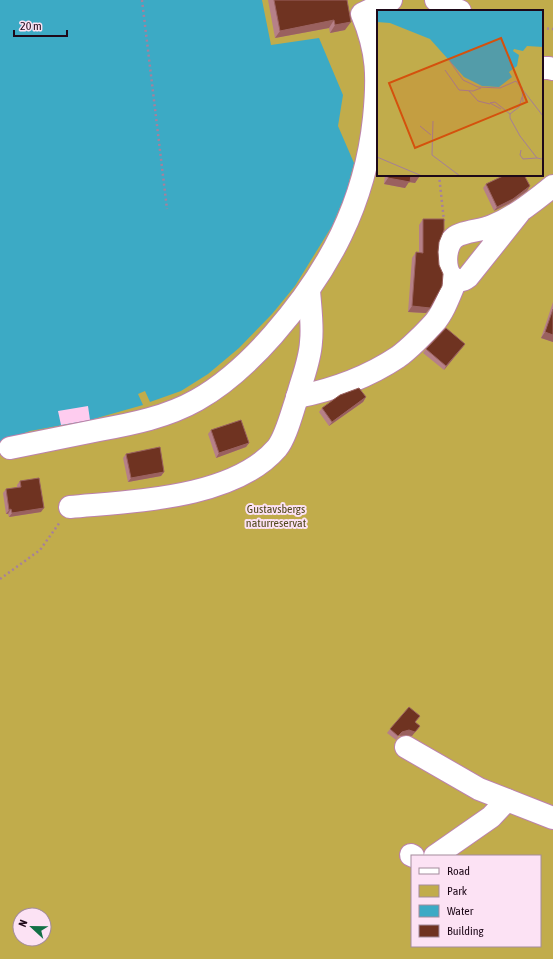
<svg xmlns="http://www.w3.org/2000/svg" width="553" height="959" viewBox="0 0 553 959" font-family="'Asap Condensed',sans-serif">
	<rect width="100%" height="100%" fill="#feccef"/>
	<path fill="#c1ac4b" fill-rule="evenodd" d="M0,0H553V959H0ZM378,11H542V175H378ZM412,856H540V946H412ZM20,915H44V939H20Z"/>
	<path fill="#3caac5" d="M0,0H262L271,45L319,38L343,95L338,126L354,163L346,193L332,226L295,286L272,314L239,348L208,374L181,391L150,402L145,391L138,394L143,405L90,420L30,431L0,442Z"/>
	<path fill="#feccef" d="M88,406L90,420L61,425L58,411Z"/>
	<g fill="none" stroke-linecap="round" stroke-linejoin="round">
		<defs>
			<g id="minor">
				<path d="M436,0L445,6L460,11"/>
				<path d="M542,68H549L553,69"/>
				<path d="M519,213L468,277C463,281 458,282 452,277C443,269 445,245 454,238C462,231 481,231 492,226C515,217 534,201 553,186"/>
				<path d="M297,397C332,390 368,377 398,357C408,350 426,332 434,323C444,312 450,294 456,280"/>
				<path d="M10,448C39,442 69,436 99,430C132,424 167,417 197,400C227,383 251,360 273,335C329,271 365,204 374,118C378,78 378,52 362,14L391,0"/>
				<path d="M70,507C133,501 233,499 277,448C286,437 292,412 297,398C302,379 310,361 311,342C313,326 310,306 309,290"/>
				<path d="M406,747L479,789L553,818"/>
				<path d="M411,855L413,856"/>
				<path d="M435,856L491,817L507,800"/>
			</g>
		</defs>
		<use href="#minor" stroke="#bc82ac" stroke-width="24"/>
		<g stroke="#a7809c" stroke-width="2.5" stroke-dasharray="2 3" stroke-linecap="butt">
			<path d="M142,0L167,209"/>
			<path d="M542,28L553,29"/>
			<path d="M439,175L444,221"/>
			<path d="M0,579L40,550L60,522"/>
		</g>
		<use href="#minor" stroke="#fff" stroke-width="22"/>
	</g>
	<g fill="#b68088">
		<path d="M268,0H347L345,30L330,33L329,28L275,38Z"/>
		<path d="M385,175H419V177L415,183L409,182L405,188L384,184Z"/>
		<path d="M486,184L530,186L527,191L510,203L494,211L483,188Z"/>
		<path d="M423,219L439,242L430,308L426,313L408,312L412,258L416,252H419V225Z"/>
		<path d="M553,302V342L541,338Z"/>
		<path d="M465,344L444,370L423,353L426,349Z"/>
		<path d="M366,397L363,402L329,426L319,412L322,408Z"/>
		<path d="M211,430L249,443L246,447L216,458L208,434Z"/>
		<path d="M126,454L164,472L161,476L128,482L123,458Z"/>
		<path d="M20,481L41,512L9,517L8,514H6L3,493L6,489L17,487V485Z"/>
		<path d="M415,723L412,736L406,735L399,736L396,740L387,733L390,729Z"/>
	</g>
	<g fill="#9a615f">
		<path d="M334,20L329,28L275,38L280,31Z"/>
		<path d="M351,22L345,30L330,33L335,25Z"/>
		<path d="M411,175L419,177L415,183L409,182L405,188L384,184L388,178Z"/>
		<path d="M530,186L527,191L510,203L494,211L497,207Z"/>
		<path d="M412,306L430,308L426,313L408,312Z"/>
		<path d="M545,332L553,335V342L541,338Z"/>
		<path d="M465,344L462,348L444,370L446,366Z"/>
		<path d="M366,397L363,402L329,426L332,422Z"/>
		<path d="M249,443L246,447L216,458L219,453Z"/>
		<path d="M164,472L161,476L128,482L131,478Z"/>
		<path d="M44,508L41,512L9,517L12,513Z"/>
		<path d="M11,509L8,514H6L9,510Z"/>
		<path d="M420,726L412,736L406,735L399,736L396,740L402,732Z"/>
	</g>
	<g fill="#6f3321" stroke="#9a615f">
		<path d="M274,0H347L351,22L335,25L334,20L280,31Z"/>
		<path d="M388,175H419V177L411,175L410,182L388,178Z"/>
		<path d="M505,175H524L530,186L513,199L497,207L486,184Z"/>
		<path d="M423,219H444V230L439,242L438,252L439,265L443,274L442,286L430,308L412,306L416,252L423,253Z"/>
		<path d="M553,309V335L545,332Z"/>
		<path d="M446,328L465,344L446,366L426,349Z"/>
		<path d="M359,388L366,397L332,422L322,408L340,395Z"/>
		<path d="M241,420L249,443L219,453L211,430Z"/>
		<path d="M160,447L164,472L131,478L126,454Z"/>
		<path d="M39,478L44,508L12,513L11,509L9,510L6,489L21,487L20,481Z"/>
		<path d="M409,707L420,716L415,722L420,726L415,732L409,730L402,732L398,736L390,729Z"/>
	</g>
	<g text-anchor="middle" stroke-width="4" stroke-linejoin="round" paint-order="stroke">
		<g font-size="12" fill="#52481b" stroke="#fce2f4">
			<text x="276" y="513">Gustavsbergs<tspan x="276" dy="14">naturreservat</tspan></text>
		</g>
	</g>
	<g transform="translate(377 10)">
		<rect width="166" height="166" fill="#feccef"/>
		<path d="M0,0H166V166H0Z" fill="#c1ac4b"/>
		<path d="M0,0H166V37L150,36L146,41L137,39L136,41L142,45L140,56L132,62L135,67L122,77L105,76L87,67L53,29L13,13L0,12Z" fill="#3caac5"/>
		<path fill="none" stroke="#a47e99" stroke-width="1" d="M72,50L86,70L101,77L123,78L139,71L166,106M68,60L82,80L96,81L104,78M145,77L146,92M92,81L101,91L113,94M145,87L142,97L133,104V108L143,126L160,148L165,149M124,99L113,93L118,92L133,104M56,111L55,145L83,166M43,116L54,125M144,140L143,145L146,149L160,148M0,147L45,166"/>
		<path fill="#d4510d" fill-opacity="0.15" stroke="#d4510d" stroke-width="2" d="M124,28L150,92L38,138L12,73Z"/>
		<rect width="166" height="166" fill="none" stroke="#1e0919" stroke-width="2"/>
	</g>
	<rect x="411" y="855" width="130" height="92" fill="#fce2f4" stroke="#a38b9c"/>
	<rect x="419" y="868" width="20" height="6" fill="#ffffff" stroke="#a38b9c"/>
	<text x="447" y="875" font-size="12" fill="#1e0919">Road</text>
	<rect x="419" y="885" width="20" height="12" fill="#c1ac4b" stroke="#a38b9c"/>
	<text x="447" y="895" font-size="12" fill="#1e0919">Park</text>
	<rect x="419" y="905" width="20" height="12" fill="#3caac5" stroke="#a38b9c"/>
	<text x="447" y="915" font-size="12" fill="#1e0919">Water</text>
	<rect x="419" y="925" width="20" height="12" fill="#6f3321" stroke="#a38b9c"/>
	<text x="447" y="935" font-size="12" fill="#1e0919">Building</text>
	<g transform="translate(32 927) rotate(292)"><circle r="19" fill="#fce2f4" stroke="#a38b9c"/>
	<path d="M0-3L7 15L0 10L-7 15Z" fill="#127046"/>
	<text y="-6" font-size="11" font-weight="bold" text-anchor="middle" fill="#1e0919">N</text>
	</g>
	<path d="M14 30v6h53v-6" fill="none" stroke="#1e0919" stroke-width="2"/>
	<text x="20" y="30" font-size="12" fill="#1e0919" stroke="#fce2f4" stroke-width="3" paint-order="stroke">20 m</text>
</svg>
